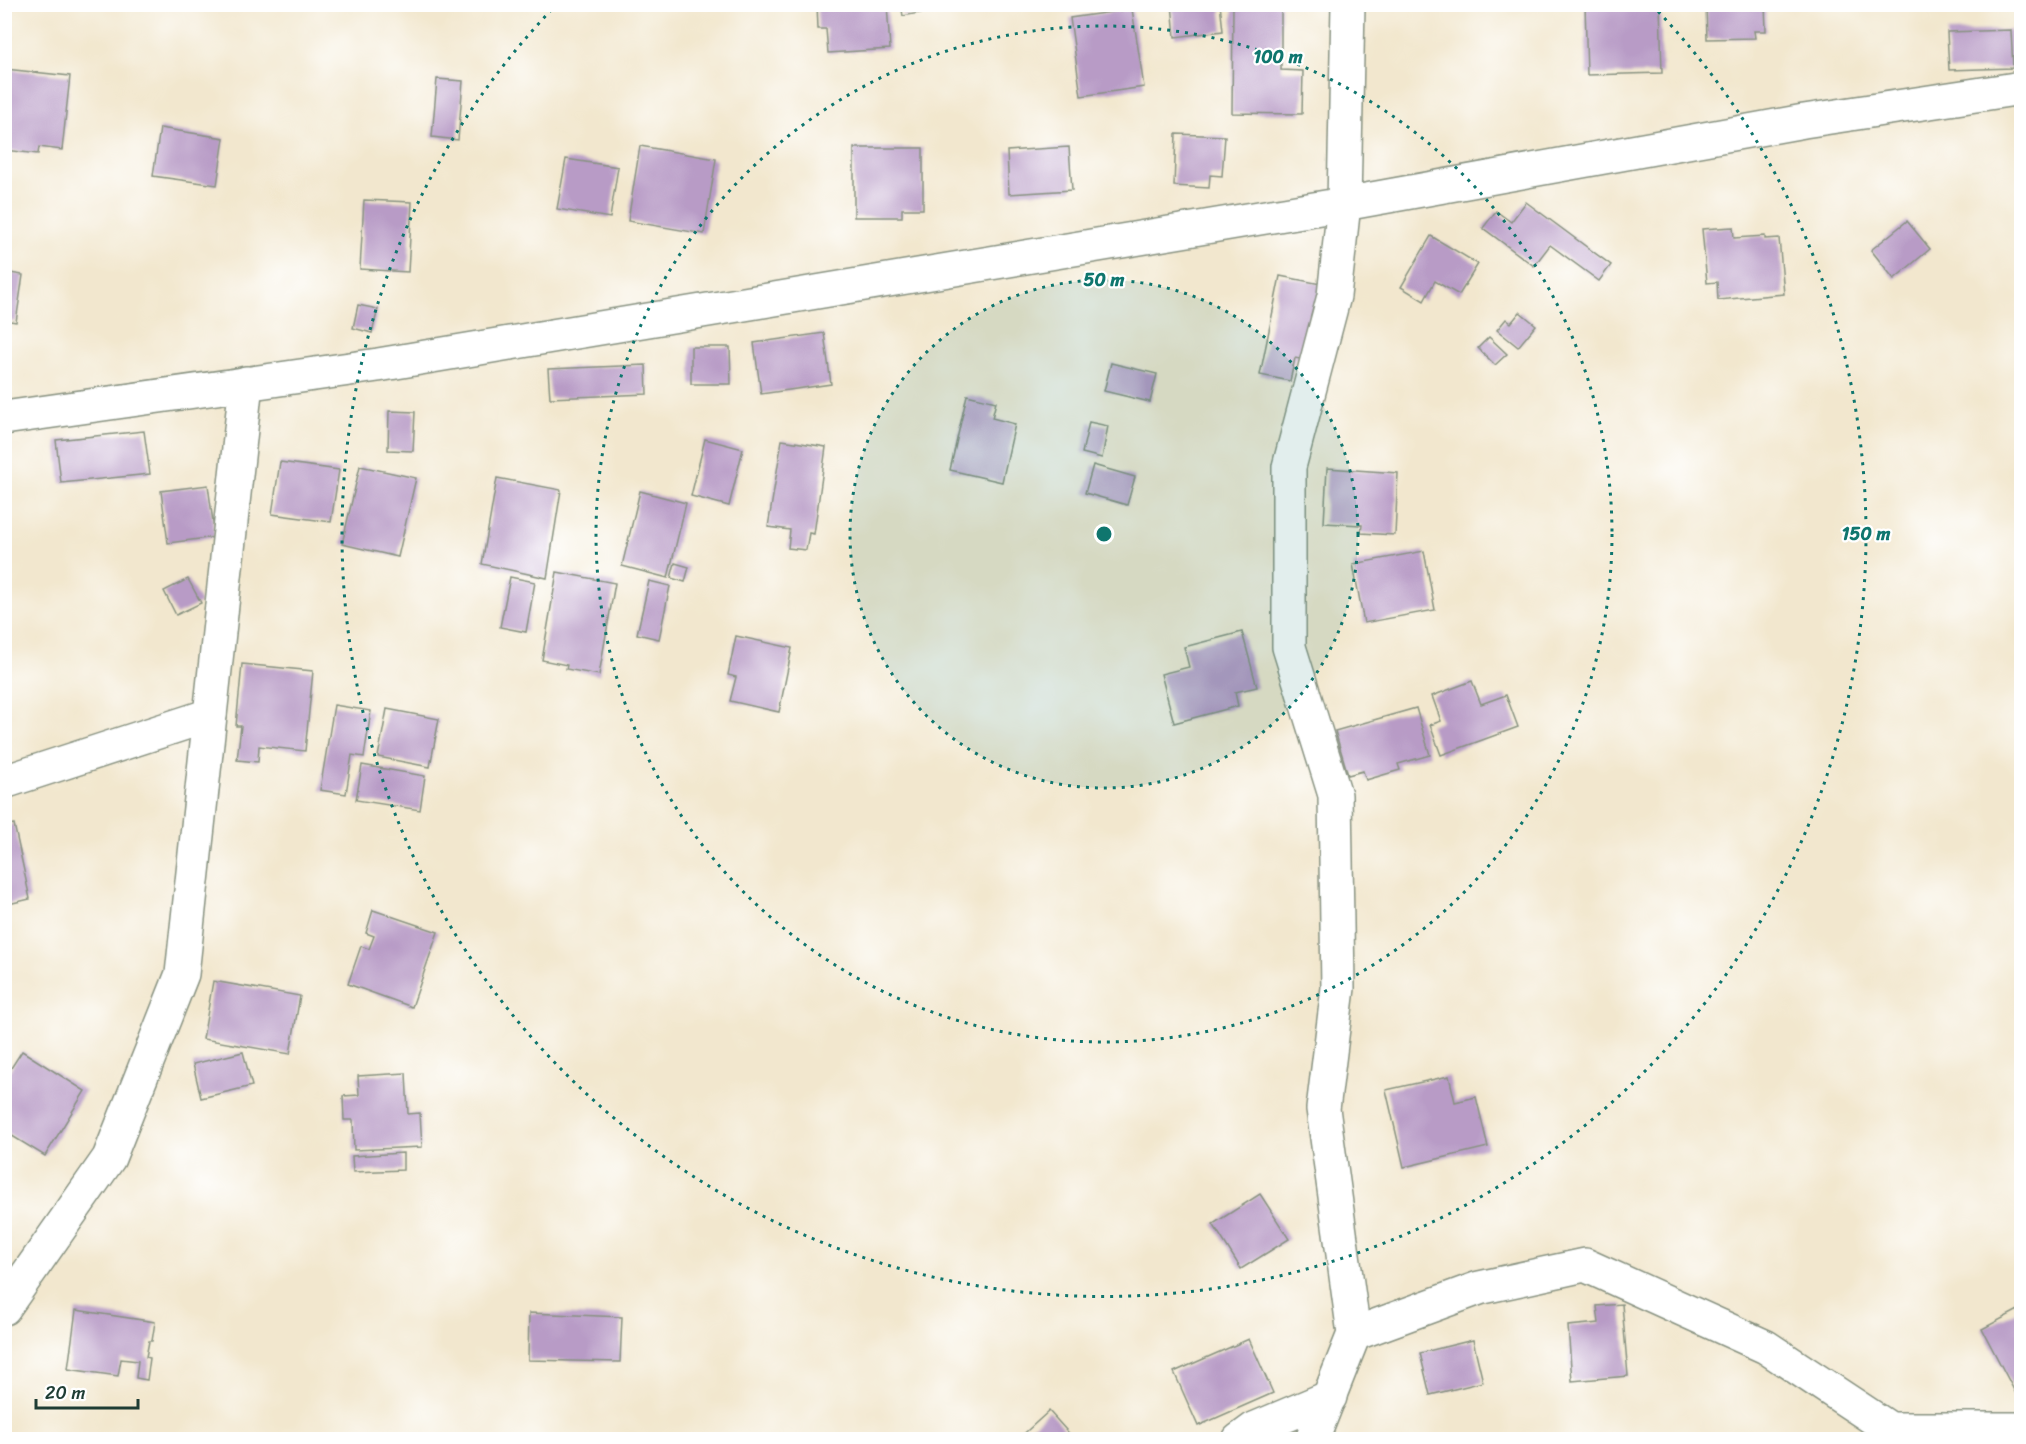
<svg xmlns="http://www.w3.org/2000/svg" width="2026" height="1444" viewBox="0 0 2026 1444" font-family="Sriracha,sans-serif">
	<rect width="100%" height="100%" fill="#fff"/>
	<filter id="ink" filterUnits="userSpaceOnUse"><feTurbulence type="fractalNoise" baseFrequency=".0167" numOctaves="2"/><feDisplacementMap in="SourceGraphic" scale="12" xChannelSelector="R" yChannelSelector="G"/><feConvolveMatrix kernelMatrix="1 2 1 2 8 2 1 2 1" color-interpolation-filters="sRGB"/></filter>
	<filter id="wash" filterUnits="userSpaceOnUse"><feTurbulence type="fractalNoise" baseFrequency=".008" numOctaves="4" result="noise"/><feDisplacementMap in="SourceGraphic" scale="24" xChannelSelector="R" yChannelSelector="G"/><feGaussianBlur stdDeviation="1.35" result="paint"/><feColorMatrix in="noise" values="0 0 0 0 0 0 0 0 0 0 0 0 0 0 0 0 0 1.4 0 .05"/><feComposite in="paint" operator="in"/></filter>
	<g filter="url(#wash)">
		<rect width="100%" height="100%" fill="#f2e7ce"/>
		<g id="blocks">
			<g fill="#b89bc6">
				<path d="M817,4H887L890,49L828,53L826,29H818Z"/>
				<path d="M901,4H941L942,9L903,16Z"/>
				<path d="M1172,4H1220L1223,31L1175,37Z"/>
				<path d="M1233,4H1281V70L1303,71L1302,114L1232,113Z"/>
				<path d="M1585,4H1660L1662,73L1587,75Z"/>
				<path d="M1706,4H1765L1766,31H1754L1755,38L1707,39Z"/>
				<path d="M1132,9L1144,87L1081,96L1070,18Z"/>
				<path d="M2011,30L2013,68L1949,70L1947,32Z"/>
				<path d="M5,69L70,76L62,150L39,147L38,154L5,150Z"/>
				<path d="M437,79L463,81L458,140L432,137Z"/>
				<path d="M160,128L224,138L217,185L153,176Z"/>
				<path d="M1176,134L1225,136L1222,176L1210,175L1209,188L1174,186Z"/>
				<path d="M640,146L716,159L704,234L628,221Z"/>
				<path d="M1069,147L1072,190L1009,194L1007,151Z"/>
				<path d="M854,148H923V209H902V217H854Z"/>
				<path d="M566,159L618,167L610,218L557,209Z"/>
				<path d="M364,200L412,202L408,272L360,269Z"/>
				<path d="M1526,202L1611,265L1599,281L1550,245L1534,266L1483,228L1496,211L1511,222Z"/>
				<path d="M1907,221L1930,249L1894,279L1871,250Z"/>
				<path d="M1733,227L1734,238L1765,236V239L1779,238L1784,294L1718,300L1717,282L1707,283L1702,229Z"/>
				<path d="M1431,236L1478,264L1459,295L1435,281L1424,301L1401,287Z"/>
				<path d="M4,272L23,275L16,322L4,320Z"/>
				<path d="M1280,276L1326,285L1311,361L1295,358L1290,381L1260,375Z"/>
				<path d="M358,305L378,309L372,333L353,328Z"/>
				<path d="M1520,312L1536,325L1518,347L1497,330L1506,319L1511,323Z"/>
				<path d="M824,333L831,384L761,394L754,343Z"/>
				<path d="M1489,337L1507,354L1495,365L1478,348Z"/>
				<path d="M691,347H730L731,384H691Z"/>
				<path d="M1111,363L1157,374L1150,402L1104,391Z"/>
				<path d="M646,365L647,394L550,398L548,369Z"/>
				<path d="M967,395L996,402L992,418L1015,424L1002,482L950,470Z"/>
				<path d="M389,411L415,412L413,451L388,450Z"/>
				<path d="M1089,422L1108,426L1102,458L1082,453Z"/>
				<path d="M144,431L150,474L61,483L56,440Z"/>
				<path d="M705,439L743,449L729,506L691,496Z"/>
				<path d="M782,440L826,447L814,534L809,533L806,550L788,548L790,530L768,527Z"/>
				<path d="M280,462L339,470L331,522L272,514Z"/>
				<path d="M1093,465L1135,477L1127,505L1085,493Z"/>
				<path d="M360,466L416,478L398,557L342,544Z"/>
				<path d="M1327,468L1398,473L1395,535L1361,533L1362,525L1324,523Z"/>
				<path d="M497,478L561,490L547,578L482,564Z"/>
				<path d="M208,485L215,537L168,543L161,491Z"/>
				<path d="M640,491L686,503L668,578L622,566Z"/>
				<path d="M1424,551L1435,610L1364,623L1353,564Z"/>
				<path d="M675,563L689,567L685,582L671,578Z"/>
				<path d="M557,572L615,583L599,675L566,669L567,665L542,660Z"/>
				<path d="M510,577L535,582L526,632L500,627Z"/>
				<path d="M188,579L201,603L176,615L164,591Z"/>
				<path d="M649,581L670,586L659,639L637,634Z"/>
				<path d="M1242,632L1257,687L1235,692L1238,706L1174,723L1161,674L1189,667L1184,647Z"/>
				<path d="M736,636L792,648L779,712L730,701L736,677L728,675Z"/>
				<path d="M242,664L313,671L305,751L259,746L258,762L237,760L241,726H236Z"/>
				<path d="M1472,681L1481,704L1506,695L1518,727L1441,755L1430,725L1441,721L1432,696Z"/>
				<path d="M334,705L371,711L364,757L352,755L346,794L320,790Z"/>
				<path d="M1416,708L1430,755L1398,764L1400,770L1366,780L1363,771L1348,775L1335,731Z"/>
				<path d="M387,709L439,719L430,767L378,757Z"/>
				<path d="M362,765L425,776L420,810L356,800Z"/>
				<path d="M14,824L30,899L4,905V826Z"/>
				<path d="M373,910L438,932L412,1007L348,984L361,946L369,949L374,936L366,933Z"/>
				<path d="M213,981L300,996L290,1054L203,1039Z"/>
				<path d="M22,1051L85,1091L45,1156L4,1131V1079Z"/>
				<path d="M243,1052L252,1086L201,1098L193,1064Z"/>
				<path d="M406,1073L408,1114L420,1113L422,1147L354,1150L353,1120H344L343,1096L359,1095L358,1076Z"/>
				<path d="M1449,1076L1455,1102L1476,1097L1488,1147L1404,1167L1386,1090Z"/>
				<path d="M403,1153V1170L353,1172L352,1156Z"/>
				<path d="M1260,1194L1289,1239L1241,1269L1213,1224Z"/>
				<path d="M1622,1304L1628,1376L1572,1381L1568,1326L1599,1323L1597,1306Z"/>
				<path d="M2022,1308V1391L2016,1394L1982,1329Z"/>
				<path d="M76,1310L155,1322L152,1341H149L146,1357L150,1358L147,1380L136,1378L138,1361L121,1359L118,1376L68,1369Z"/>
				<path d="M529,1313L622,1317L620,1362L528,1360Z"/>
				<path d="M1249,1339L1273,1393L1198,1426L1174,1372Z"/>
				<path d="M1473,1340L1483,1382L1430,1395L1420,1353Z"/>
				<path d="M1049,1411L1075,1440H1017Z"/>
			</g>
		</g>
	</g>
	<g filter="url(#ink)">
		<use href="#blocks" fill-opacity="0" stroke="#889281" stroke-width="1.5"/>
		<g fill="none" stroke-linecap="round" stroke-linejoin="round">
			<defs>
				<g id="minor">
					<path d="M4,418L378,365L1344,204L1804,121L2022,88"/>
					<path d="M4,782L210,715"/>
					<path d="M4,1308L109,1158L182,974L246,383"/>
					<path d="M1354,1334L1479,1288L1585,1265L1766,1347L1890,1429H2022"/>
					<path d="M1239,1440L1254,1429L1330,1397"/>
					<path d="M1312,1440L1354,1334L1323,1109L1338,988L1335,795L1289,647V467L1334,296L1344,204L1348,4"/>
				</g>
			</defs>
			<use href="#minor" stroke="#889281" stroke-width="36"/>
			<use href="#minor" stroke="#fff" stroke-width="33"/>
		</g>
	</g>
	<circle cx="1104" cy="534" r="254" fill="#0f766e" fill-opacity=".12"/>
	<g fill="none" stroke="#0f766e" stroke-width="3" stroke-dasharray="3 6">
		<circle cx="1104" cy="534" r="254"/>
		<circle cx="1104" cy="534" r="508"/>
		<path d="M1652 5A762 762 0 1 1 556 5"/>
	</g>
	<circle cx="1104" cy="534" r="9" fill="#0f766e" stroke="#fff" stroke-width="3"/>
	<g font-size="18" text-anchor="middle" font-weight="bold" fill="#0f766e" stroke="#fff" stroke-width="4.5" stroke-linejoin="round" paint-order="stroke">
		<text x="1278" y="63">100 m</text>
		<text x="1104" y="286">50 m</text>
		<text x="1866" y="540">150 m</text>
	</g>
	<rect width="2026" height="1444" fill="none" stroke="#fff" stroke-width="24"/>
	<path d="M36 1399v9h102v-9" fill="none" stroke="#1f3d34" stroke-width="3"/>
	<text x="45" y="1399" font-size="18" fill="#1f3d34" stroke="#ffffff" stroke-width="4.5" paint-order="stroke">20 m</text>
</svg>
